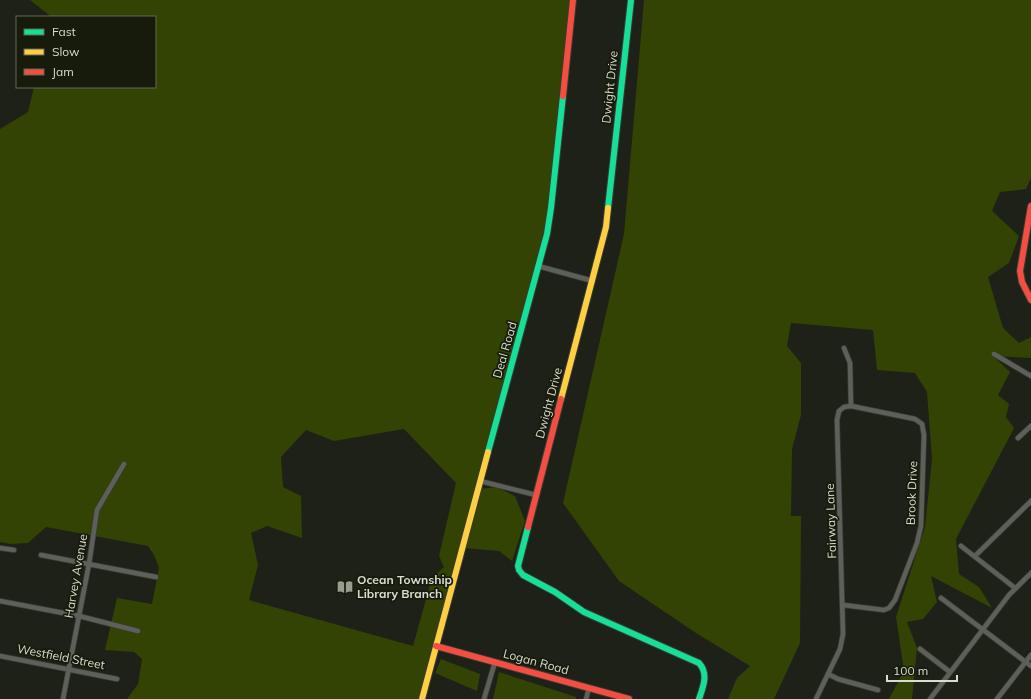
<svg xmlns="http://www.w3.org/2000/svg" width="1031" height="699" viewBox="0 0 1031 699" font-family="Mulish,sans-serif">
	<rect width="100%" height="100%" fill="#1e2118"/>
	<g fill="#334303" fill-rule="evenodd">
		<path d="M30,0H574L550,217L479,489L497,487L515,496L525,521L512,561L499,551L464,548L425,699H127L138,684L142,659L134,652L105,650L117,598L152,604L159,568L154,555L148,546L46,527L28,543L10,544L0,542V129L28,112L34,87H155V17H49V15ZM404,429L456,483L439,556L444,567L432,578L413,646L249,600L258,565L251,533L267,526L302,538L301,496L283,487L281,457L306,430L334,441Z"/>
		<path d="M644,0H1031V178L1026,189L1000,192L992,211L1019,236L1009,263L988,277L1003,328L1019,343L1031,337V358L993,356L1010,372L998,395L1009,404L1006,417L1014,428L956,539L959,574L979,587L992,608L931,576L937,602L923,619L907,622L917,648L912,699H889L904,671L896,617L925,527L932,459L927,392L915,373L877,370L873,330L791,323L787,346L801,363V415L792,449L791,516H801L800,643L774,699H728L737,678L750,666L696,633L619,581L563,503L624,234Z"/>
		<path d="M441,659L480,674L477,691L435,673Z"/>
		<path d="M499,672L576,697V699H493Z"/>
	</g>
	<g fill="none" stroke-linecap="round" stroke-linejoin="round">
		<defs>
			<g id="street">
				<path d="M538,266L593,281"/>
				<path d="M844,348L850,363L851,406"/>
				<path d="M994,354L1031,376"/>
				<path d="M1018,438L1031,426"/>
				<path d="M480,481L536,495"/>
				<path d="M961,546L1015,588"/>
				<path d="M0,548L14,550"/>
				<path d="M41,555L156,577"/>
				<path d="M975,556L1031,501"/>
				<path d="M941,598L1031,666"/>
				<path d="M0,601L79,616L138,631"/>
				<path d="M920,649L950,672"/>
				<path d="M0,656L117,679"/>
				<path d="M828,674L838,679L878,690"/>
				<path d="M63,699L89,564L97,510L124,464"/>
				<path d="M484,699L495,662"/>
				<path d="M586,699L589,688"/>
				<path d="M816,699L840,649L843,634L837,420L839,411L844,407L851,406L915,419L922,424L924,435L921,526L917,543L895,600L889,608L884,610L843,605"/>
				<path d="M930,699L1009,595L1031,573"/>
				<path d="M997,699L1031,655"/>
			</g>
			<g id="fast">
				<path d="M608,208L631,0"/>
				<path d="M488,452L547,234L551,208L563,96"/>
				<path d="M528,527L518,566L519,570L523,575L555,592L584,612L699,663C709,674 703,687 699,699"/>
			</g>
			<g id="slow">
				<path d="M561,399L606,227L608,208"/>
				<path d="M422,699L488,452"/>
			</g>
			<g id="jam">
				<path d="M563,96L573,0"/>
				<path d="M1031,206L1020,271L1022,282L1031,300"/>
				<path d="M528,527L561,399"/>
				<path d="M436,646L629,699"/>
			</g>
		</defs>
		<use href="#street" stroke="#3a3c35" stroke-width="6"/>
		<use href="#fast" stroke="#3a3c35" stroke-width="8"/>
		<use href="#slow" stroke="#3a3c35" stroke-width="8"/>
		<use href="#jam" stroke="#3a3c35" stroke-width="8"/>
		<use href="#street" stroke="#5d5f59" stroke-width="4.5"/>
		<use href="#fast" stroke="#16e098" stroke-width="6"/>
		<use href="#slow" stroke="#ffcf43" stroke-width="6"/>
		<use href="#jam" stroke="#f24e42" stroke-width="6"/>
	</g>
	<defs>
		<symbol id="library-bare" viewBox="-9 -9 18 18"><path d="M-6-4Q-3-5.5-.7-3.5V5Q-3 3-6 4ZM6-4Q3-5.5 .7-3.5V5Q3 3 6 4Z" fill="#979b90" stroke="#161b0b" stroke-width="2.5" paint-order="stroke"/></symbol>
	</defs>
	<g fill-rule="evenodd">
		<use href="#library-bare" x="334" y="576" width="22" height="22"/>
	</g>
	<g text-anchor="middle" stroke-width="3.5" stroke-linejoin="round" paint-order="stroke">
		<g font-size="12" fill="#d8dcd1" stroke="#161b0b">
			<text transform="translate(610 87) rotate(-84)" y="4">Dwight Drive</text>
			<text transform="translate(505 350) rotate(-74)" y="4">Deal Road</text>
			<text transform="translate(549 403) rotate(-75)" y="4">Dwight Drive</text>
			<text transform="translate(912 493) rotate(-88)" y="4">Brook Drive</text>
			<text transform="translate(831 521) rotate(-92)" y="4">Fairway Lane</text>
			<text transform="translate(76 576) rotate(-80)" y="4">Harvey Avenue</text>
			<text transform="translate(61 657) rotate(11)" y="4">Westfield Street</text>
			<text transform="translate(536 662) rotate(15)" y="4">Logan Road</text>
		</g>
		<g font-size="12" font-weight="bold" fill="#d8dcd1" stroke="#161b0b" text-anchor="start">
			<text x="357" y="584">Ocean Township<tspan x="357" dy="14">Library Branch</tspan></text>
		</g>
	</g>
	<rect x="16" y="16" width="140" height="72" fill="#161b0b" stroke="#64685a"/>
	<rect x="24" y="29" width="20" height="6" fill="#16e098" stroke="#64685a"/>
	<text x="52" y="36" font-size="12" fill="#d8dcd1">Fast</text>
	<rect x="24" y="49" width="20" height="6" fill="#ffcf43" stroke="#64685a"/>
	<text x="52" y="56" font-size="12" fill="#d8dcd1">Slow</text>
	<rect x="24" y="69" width="20" height="6" fill="#f24e42" stroke="#64685a"/>
	<text x="52" y="76" font-size="12" fill="#d8dcd1">Jam</text>
	<path d="M887 675v6h70v-6" fill="none" stroke="#d8dcd1" stroke-width="2"/>
	<text x="893" y="675" font-size="12" fill="#d8dcd1" stroke="#161b0b" stroke-width="3" paint-order="stroke">100 m</text>
</svg>
